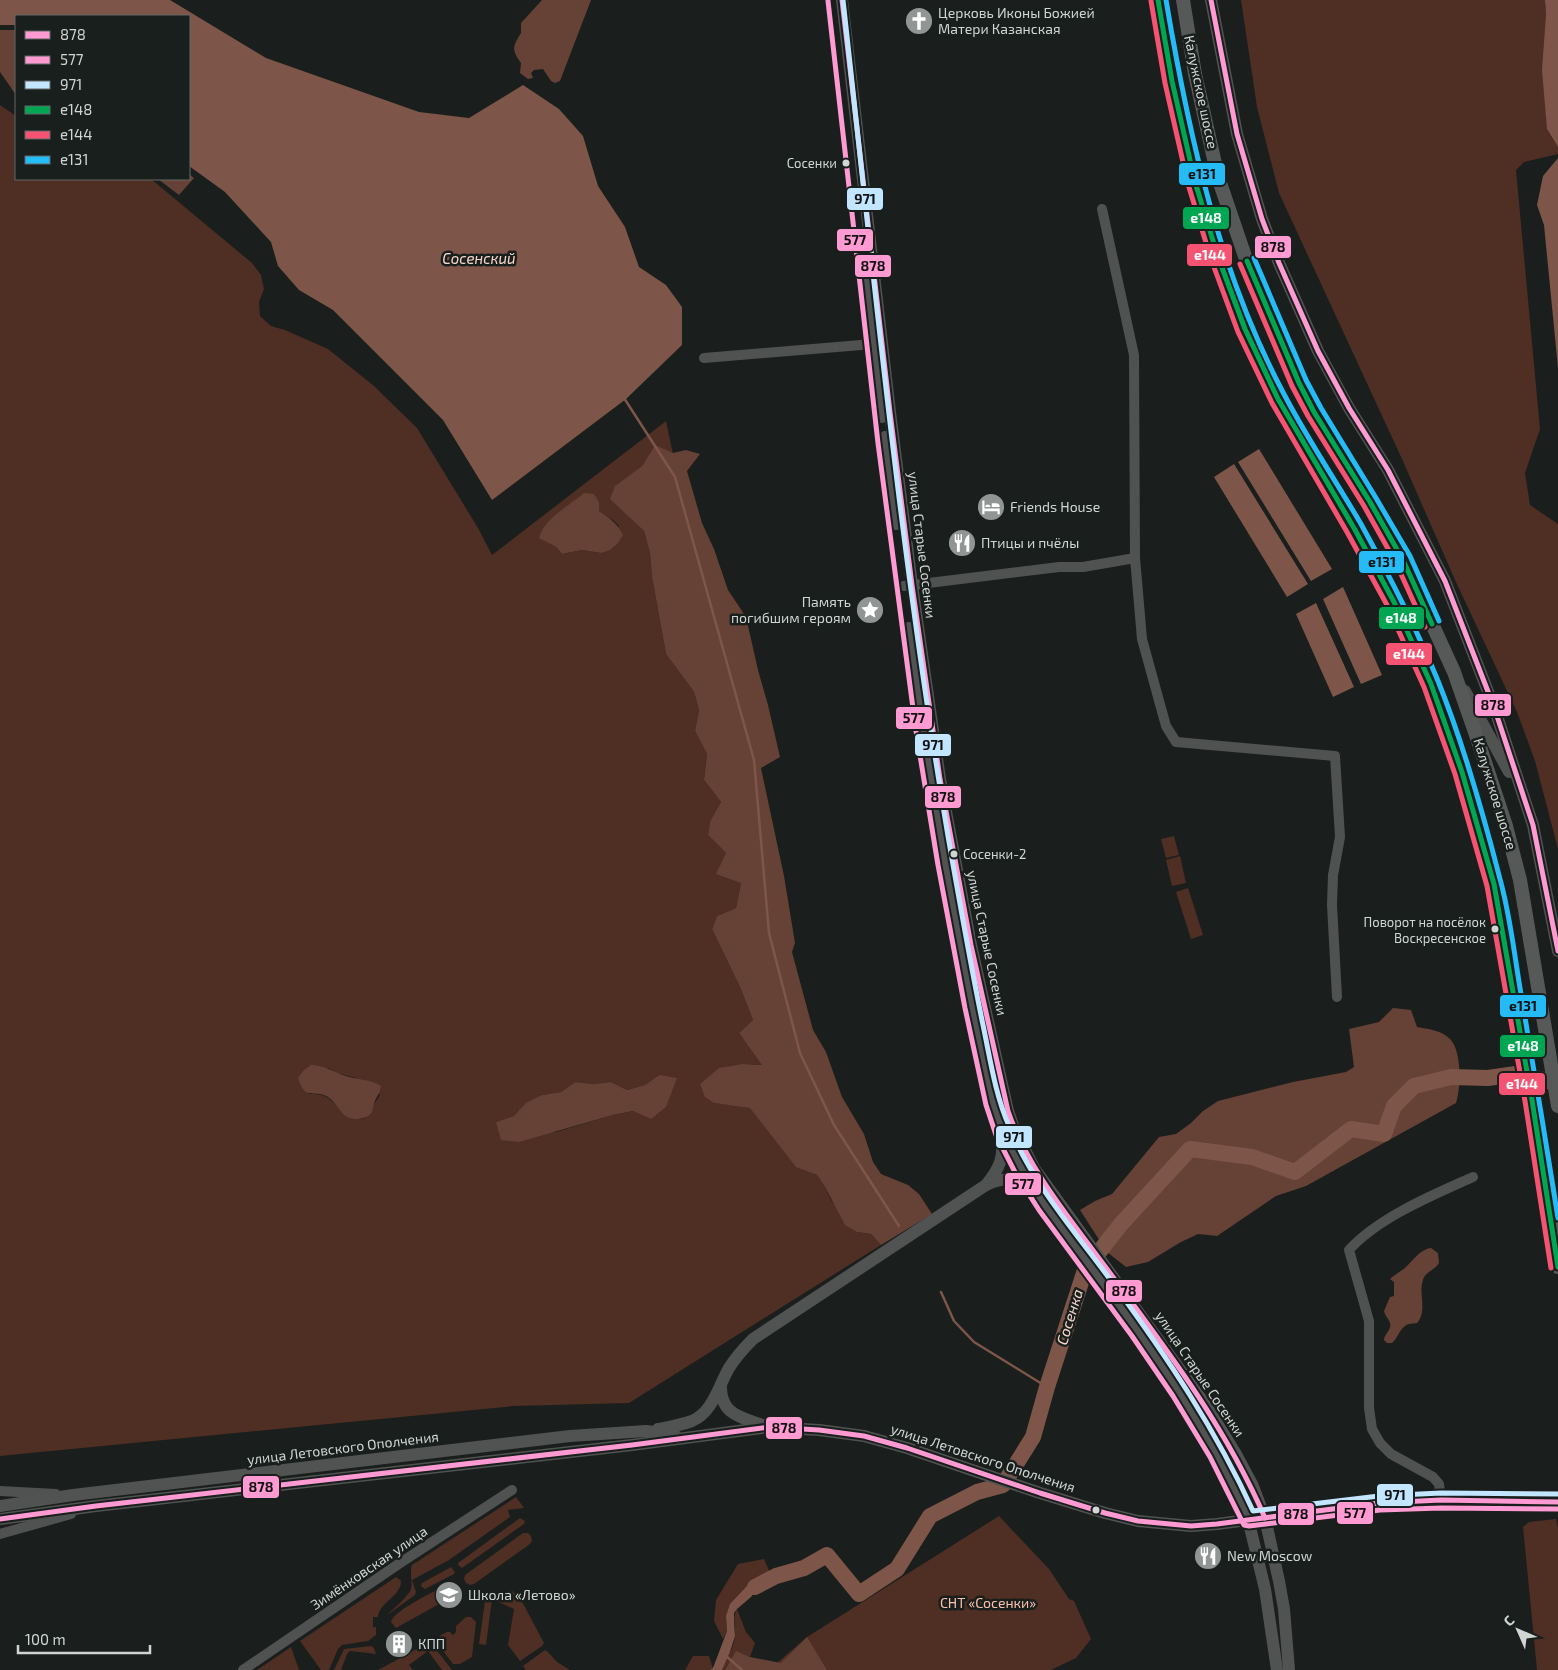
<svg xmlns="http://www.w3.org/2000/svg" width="1558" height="1670" viewBox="0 0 1558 1670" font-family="'Exo 2',sans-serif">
	<rect width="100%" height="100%" fill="#1a1e1c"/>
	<g fill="#4f2e23" fill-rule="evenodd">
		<path d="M1241,0H1545L1546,15L1547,129L1558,147V154L1524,162L1516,170L1540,429L1525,473L1530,505L1558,524V849L1535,761L1517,712L1455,580L1402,459L1279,193L1257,107Z"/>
		<path d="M0,105L16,116V179H151L252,263L261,275L264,289L259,302L260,316L271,326L285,330L328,349L374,386L417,428L478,528L492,555L666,421L673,454L655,445L642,466L616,486L631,518L644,531L650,553L652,577L666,654L694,692L699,710L695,731L707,754L704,780L721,802L710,821L708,835L726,853L741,883L736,908L717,916L712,929L740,987L753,1020L739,1033L763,1065L743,1064L714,1103L750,1107L796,1166L817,1175L825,1187L831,1200L857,1232L871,1234L881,1245L629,1403L514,1406L0,1456ZM584,494L599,502V511L613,520L619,526L601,553L582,550L562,554L556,547L540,538C543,520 570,505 584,494ZM328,1068L337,1073L356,1078L380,1095L365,1118C342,1123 344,1108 328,1098C323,1094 314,1094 308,1094ZM659,1075L651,1119L634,1111L613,1115L556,1132L496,1122L514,1116L542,1095L561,1092L575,1082L593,1084L611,1082L627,1090L645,1085Z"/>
		<path d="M1174,836L1179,855L1166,858L1161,839Z"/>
		<path d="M1180,856L1186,883L1172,886L1166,860Z"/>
		<path d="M1188,888L1203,935L1191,939L1176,892Z"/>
		<path d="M516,1497L524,1508L508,1510L510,1517L449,1560L412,1580L416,1592L415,1595L387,1615C393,1609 408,1597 411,1589C413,1580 409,1575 412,1565Z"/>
		<path d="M999,1516L1049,1569L1069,1599L1074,1601L1091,1639L1076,1658L1051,1670H769L807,1637Z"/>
		<path d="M520,1518L525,1521L524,1524L462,1568L458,1565V1563Z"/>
		<path d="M1556,1519L1558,1529V1670H1537L1523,1527L1529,1522Z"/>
		<path d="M523,1533H528L531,1536L532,1541L530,1544L474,1584L470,1585L466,1583L464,1579L465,1575Z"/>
		<path d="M764,1559L771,1575L761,1578L726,1616L727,1631L723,1639L714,1621L716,1600L738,1564Z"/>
		<path d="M451,1567L455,1572L454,1574L425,1589L421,1586L422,1583Z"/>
		<path d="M396,1577L401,1581C402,1596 379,1602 378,1617H373V1627H376V1635L368,1641L342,1645L338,1649L329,1670H321L300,1641Z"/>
		<path d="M452,1582H456L460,1588L457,1594L396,1628L391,1622C393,1610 440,1589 452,1582Z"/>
		<path d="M504,1591H512L519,1596L544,1643L542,1646L520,1661L508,1645L514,1609L492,1599L486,1645L479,1644L485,1601L489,1597Z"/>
		<path d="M737,1609L746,1632L755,1643L750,1657L736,1652L725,1670H722C726,1659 734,1648 735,1636C736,1626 732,1618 737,1609Z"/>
		<path d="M466,1617H471L476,1622L472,1657L460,1664H453L437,1643L438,1638L441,1635L447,1632H450L453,1635L456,1632V1626Z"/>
		<path d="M426,1644L435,1648L452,1670H442L428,1651L409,1665L413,1670H378Z"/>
		<path d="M371,1646L374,1648L376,1654L350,1651L347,1654L341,1670H334L344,1649Z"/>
		<path d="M291,1647L299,1670H257Z"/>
		<path d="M545,1650L548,1652L557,1662L570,1670H526L523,1666Z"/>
		<path d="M693,1656H709L713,1668L710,1670H685Z"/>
	</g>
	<g fill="#664135">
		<path d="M542,0H591L560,81L555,83L551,81L543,69L534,70L531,73L533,78L528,79L520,73L521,63C511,49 513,46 521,33V23Z"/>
		<path d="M0,30H16V95L0,72Z"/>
		<path d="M189,174L194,178L179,195L158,179H189Z"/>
		<path d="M655,445L673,453L686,450L700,454L687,471L702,523L714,549L728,590L746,617L758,670L768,705L780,757L761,768L784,876L795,943L792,952L813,1030L826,1052L842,1097L864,1134L873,1162L881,1174L908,1185L919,1194L932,1214L881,1245L871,1234L857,1232L845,1225L825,1187L817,1175L796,1167L750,1108L714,1103L705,1097L700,1084L719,1068L743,1064L762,1065L739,1033L753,1020L740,987L712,929L717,916L736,908L741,883L716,874L726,853L708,835L710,821L721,802L704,780L707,754L695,731L699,710L694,692L666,654L652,577L650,553L644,531L610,499L615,486L642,466Z"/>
		<path d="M584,493L594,494L599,502V511C610,518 617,523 623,535L618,543L610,550L601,553L582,550L562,554L556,547L539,538C544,518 569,506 584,493Z"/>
		<path d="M1393,1008L1411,1010L1417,1027C1428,1029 1441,1030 1450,1039C1462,1051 1461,1088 1456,1103L1306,1186L1276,1196L1217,1236L1198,1234L1181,1242L1148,1262L1126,1267L1107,1252L1080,1210L1095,1201L1112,1194L1159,1137L1176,1134L1191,1123L1203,1111L1218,1101L1293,1082L1346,1072L1354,1067L1349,1029L1379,1022Z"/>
		<path d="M311,1065C324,1065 333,1072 346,1076C358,1080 370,1079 381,1086C380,1094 376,1097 374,1104C373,1106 373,1109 372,1112C368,1119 355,1121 347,1117C340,1113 336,1102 328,1097C314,1088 306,1103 298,1078L303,1071Z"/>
		<path d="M659,1075L677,1078L666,1107L651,1119L633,1111L613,1115L519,1142L501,1140L496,1122L514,1116L526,1103L542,1095L561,1092L575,1082L593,1084L611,1082L627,1090L645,1085Z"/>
		<path d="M1431,1248L1438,1253L1439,1263C1435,1270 1425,1272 1423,1280C1418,1294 1428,1310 1417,1323C1413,1324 1408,1323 1405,1326C1399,1330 1398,1338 1392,1343H1387L1384,1340C1384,1334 1392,1330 1390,1323C1389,1319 1385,1316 1384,1311L1390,1297L1394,1296V1282L1390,1279C1395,1274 1402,1271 1406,1267C1413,1260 1421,1249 1431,1248Z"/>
		<path d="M807,1637L827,1670H725L736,1651L750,1657L781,1663Z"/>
	</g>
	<g fill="#7e5649">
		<path d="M0,0H170L266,58L419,112L469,118L523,85L559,109L583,136L598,186L625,227L639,267L666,285L682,307V345L626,399L492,500L443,420L333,310L299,290L278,266L271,242L225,192L189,166V16H16V25H0Z"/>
		<path d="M1545,0H1558V147L1547,129L1542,70L1546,15Z"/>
		<path d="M1558,158V368L1544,225L1537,205L1543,176Z"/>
		<path d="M1259,449L1332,569L1311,581L1238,462Z"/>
		<path d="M1234,464L1308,584L1287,597L1214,477Z"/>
		<path d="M1343,587L1382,675L1361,684L1323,599Z"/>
		<path d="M1316,603L1354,687L1333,697L1296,614Z"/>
		<path d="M771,1575L779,1583L756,1590L751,1597L737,1609L734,1613V1622L735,1636L730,1652L722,1670H710L713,1668L727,1631L726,1616L730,1604L747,1586L761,1578Z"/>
	</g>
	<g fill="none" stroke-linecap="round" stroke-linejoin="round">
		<g stroke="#7e5649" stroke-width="2.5">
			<path d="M624,398L675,477L754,760L769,933L800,1053L834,1125L899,1226"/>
			<path d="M941,1292L954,1321L974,1342L1047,1387"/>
			<path d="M726,1656L742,1670"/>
		</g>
		<path stroke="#7e5649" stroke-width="16" d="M755,1587L776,1576L804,1568L827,1555L859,1594L897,1569L930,1516L977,1492L1003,1485L1033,1437L1047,1387L1085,1270L1121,1224L1190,1149L1252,1157L1295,1172L1351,1129L1384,1134L1394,1106L1414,1086L1451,1077L1488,1078L1516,1074L1558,1083"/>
		<g stroke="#505252" stroke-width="10">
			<path d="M1102,209L1134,355L1135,558L1142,639L1166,726L1176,742L1335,756L1340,837L1333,875L1332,905L1337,997"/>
			<path d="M704,358L873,344"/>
			<path d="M904,586L1059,567H1083L1135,558"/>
			<path d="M0,1491L56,1494"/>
			<path d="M1441,1500L1439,1484L1433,1477L1391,1454L1380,1443L1372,1429L1369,1408V1321L1349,1250C1379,1217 1433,1195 1473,1177"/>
			<path d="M0,1534L71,1514"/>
			<path d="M243,1670L400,1563L512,1490"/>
		</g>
		<g stroke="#505352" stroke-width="12">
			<path d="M842,0L890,412L912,585L940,779L971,945L1008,1111L1014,1128L1034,1168L1207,1407L1237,1456L1252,1484L1265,1518L1279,1581L1284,1609L1289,1670"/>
			<path d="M1211,0L1237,134L1262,219L1279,263L1318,351L1349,408L1388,470L1445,581L1494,707L1533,825L1558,951"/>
			<path d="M863,256L882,417"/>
			<path d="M885,437L896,524"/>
			<path d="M909,628L933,796L960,948L972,1011L990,1086L1002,1130L1023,1170L1039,1197L1115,1299L1150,1349L1177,1389L1223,1463L1248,1519L1265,1589L1277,1670"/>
			<path d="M1465,691L1509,772"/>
			<path d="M986,1185C1000,1168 1004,1158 1002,1135"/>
			<path d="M721,1385C720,1415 741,1417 765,1426"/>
			<path d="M658,1429C669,1427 681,1425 692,1421C713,1412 718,1387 729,1368C736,1357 744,1348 753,1339L986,1185C1005,1176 1017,1178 1033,1192"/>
			<path d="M0,1506L73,1495L570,1436L646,1431L675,1435"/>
			<path d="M0,1519L96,1506L632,1445L769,1427L819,1430L864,1436L907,1448L1040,1493L1105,1513L1138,1521L1191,1526L1217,1524L1379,1503L1441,1500L1558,1502"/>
		</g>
		<g stroke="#575958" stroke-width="14">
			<path d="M1158,0L1172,81L1195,182L1218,257L1245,329L1278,399L1354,528L1394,602L1431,684L1462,772L1494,884L1532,1100L1558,1267"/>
			<path d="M1183,0L1195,74L1218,177L1249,268L1299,383L1314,412L1370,502L1403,560L1454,672L1476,735L1506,826L1520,880L1558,1106"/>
		</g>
		<defs>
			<g id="bus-1">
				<path d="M842,0L890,412L912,585L940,779L971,945L1008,1111C1028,1169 1068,1216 1104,1265C1164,1346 1225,1425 1265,1518"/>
				<path d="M1211,0L1237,134L1262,219L1279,263L1318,351L1349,408L1388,470L1445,581L1494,707L1533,825L1558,951"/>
				<path d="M0,1519L96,1506L632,1445L769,1427L819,1430L864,1436L907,1448L1040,1493L1105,1513L1138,1521L1191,1526L1217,1524L1379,1503L1441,1500L1558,1502"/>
			</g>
			<path id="bus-2" d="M828,1L878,443L916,731L938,865L965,1008L986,1105L996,1135L1016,1174L1039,1210L1132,1336L1173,1396L1210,1457L1244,1525L1249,1526L1380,1510L1441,1508L1558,1509"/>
			<path id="bus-3" d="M843,0C874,279 901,559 948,836C959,899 970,962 983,1025C990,1058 995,1094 1009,1126C1033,1185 1077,1234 1115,1286C1167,1357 1216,1430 1253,1511L1379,1496L1441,1493L1558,1494"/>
			<g id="bus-4">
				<path d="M1158,0L1172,81L1195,182L1218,257L1245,329L1278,399L1354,528L1394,602L1431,684L1462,772L1494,884L1532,1100L1558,1267"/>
				<path d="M1247,261L1299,383L1314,412L1370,502L1403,560L1432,624"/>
			</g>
			<g id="bus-5">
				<path d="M1151,1L1165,83L1188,184L1211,259L1238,332L1272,403L1347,532L1387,605L1424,687L1455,774L1487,886L1525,1101L1551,1268"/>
				<path d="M1240,264L1292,386L1308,416L1364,506L1396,563L1425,627"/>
			</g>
			<g id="bus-6">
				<path d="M1166,0C1189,136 1219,273 1285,396C1308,440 1336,481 1361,524C1389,575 1416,627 1438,681C1464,745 1483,813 1500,879C1510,915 1514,952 1520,988C1533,1065 1546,1141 1558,1218"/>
				<path d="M1254,258L1306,380L1321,408L1376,498L1410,556L1439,621"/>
			</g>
		</defs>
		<use href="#bus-1" stroke="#191f1c" stroke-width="9"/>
		<use href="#bus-2" stroke="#191f1c" stroke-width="9"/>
		<use href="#bus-3" stroke="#191f1c" stroke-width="9"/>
		<use href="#bus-4" stroke="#191f1c" stroke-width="9"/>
		<use href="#bus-5" stroke="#191f1c" stroke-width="9"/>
		<use href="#bus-6" stroke="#191f1c" stroke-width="9"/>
		<use href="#bus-1" stroke="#ff9ad2" stroke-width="5"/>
		<use href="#bus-2" stroke="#ff9ad2" stroke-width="5"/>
		<use href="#bus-3" stroke="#c2e6ff" stroke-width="5"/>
		<use href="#bus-4" stroke="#00a651" stroke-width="5"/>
		<use href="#bus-5" stroke="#f65372" stroke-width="5"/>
		<use href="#bus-6" stroke="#25bbf7" stroke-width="5"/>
	</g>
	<defs>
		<symbol id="church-disc" viewBox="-11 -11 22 22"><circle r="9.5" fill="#919594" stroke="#191f1c"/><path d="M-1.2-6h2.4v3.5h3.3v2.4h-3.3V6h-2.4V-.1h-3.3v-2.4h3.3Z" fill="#fff"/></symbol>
		<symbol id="hotel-disc" viewBox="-11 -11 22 22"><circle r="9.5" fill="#919594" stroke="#191f1c"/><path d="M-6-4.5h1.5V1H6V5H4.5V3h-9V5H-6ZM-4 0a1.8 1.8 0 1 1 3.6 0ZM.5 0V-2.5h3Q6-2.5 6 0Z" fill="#fff"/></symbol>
		<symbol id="restaurant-disc" viewBox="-11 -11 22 22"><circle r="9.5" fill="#919594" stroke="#191f1c"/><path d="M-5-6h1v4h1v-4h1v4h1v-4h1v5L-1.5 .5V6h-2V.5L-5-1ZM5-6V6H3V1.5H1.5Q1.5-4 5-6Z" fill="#fff"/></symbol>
		<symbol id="sight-disc" viewBox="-11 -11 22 22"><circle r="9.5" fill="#919594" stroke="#191f1c"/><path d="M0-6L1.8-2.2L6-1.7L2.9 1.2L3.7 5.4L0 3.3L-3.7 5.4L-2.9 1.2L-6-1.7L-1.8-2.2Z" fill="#fff"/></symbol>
		<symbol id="school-disc" viewBox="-11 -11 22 22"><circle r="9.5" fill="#919594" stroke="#191f1c"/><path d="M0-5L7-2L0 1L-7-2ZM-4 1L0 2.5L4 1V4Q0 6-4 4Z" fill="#fff"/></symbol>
		<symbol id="building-disc" viewBox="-11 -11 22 22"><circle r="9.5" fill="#919594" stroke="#191f1c"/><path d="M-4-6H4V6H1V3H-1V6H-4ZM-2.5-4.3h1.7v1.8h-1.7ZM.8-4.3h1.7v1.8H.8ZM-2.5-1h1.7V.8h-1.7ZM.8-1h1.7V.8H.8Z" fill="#fff"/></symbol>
	</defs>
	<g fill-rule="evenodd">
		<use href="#church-disc" x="903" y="5" width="32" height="32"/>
		<use href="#hotel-disc" x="975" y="491" width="32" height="32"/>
		<use href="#restaurant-disc" x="946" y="527" width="32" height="32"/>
		<use href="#sight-disc" x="854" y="594" width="32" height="32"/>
		<use href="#restaurant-disc" x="1192" y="1540" width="32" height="32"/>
		<use href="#school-disc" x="433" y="1579" width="32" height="32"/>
		<use href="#building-disc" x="383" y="1628" width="32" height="32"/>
	</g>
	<g fill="#d1d5d4" stroke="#191f1c" stroke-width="2">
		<circle cx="846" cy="163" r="4.5"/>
		<circle cx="954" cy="854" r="4.5"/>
		<circle cx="1495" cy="929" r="4.5"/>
		<circle cx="1096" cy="1510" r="4.5"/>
	</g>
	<g text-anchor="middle" stroke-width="5" stroke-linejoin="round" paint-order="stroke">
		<g font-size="13" fill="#d1d5d4" stroke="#191f1c" text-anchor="end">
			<text x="837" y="168">Сосенки</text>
			<text x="963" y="859" text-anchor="start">Сосенки-2</text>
			<text x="1486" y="927">Поворот на посёлок<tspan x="1486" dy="16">Воскресенское</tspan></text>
		</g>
		<g font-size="14" fill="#d1d5d4" stroke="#191f1c" text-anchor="start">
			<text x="938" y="18">Церковь Иконы Божией<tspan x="938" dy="16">Матери Казанская</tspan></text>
			<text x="1010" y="512">Friends House</text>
			<text x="981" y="548">Птицы и пчёлы</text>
			<text x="851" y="607" text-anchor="end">Память<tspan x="851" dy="16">погибшим героям</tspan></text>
			<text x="1227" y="1561">New Moscow</text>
			<text x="468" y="1600">Школа «Летово»</text>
			<text x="418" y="1649">КПП</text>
		</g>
		<g font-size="14" fill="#d1d5d4" stroke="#191f1c">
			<text transform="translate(1201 92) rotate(78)" y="5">Калужское шоссе</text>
			<text transform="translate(922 545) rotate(83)" y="5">улица Старые Сосенки</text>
			<text transform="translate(1495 794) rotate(73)" y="5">Калужское шоссе</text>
			<text transform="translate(987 943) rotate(78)" y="5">улица Старые Сосенки</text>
			<text transform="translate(1200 1374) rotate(56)" y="5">улица Старые Сосенки</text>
			<text transform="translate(343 1448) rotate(-7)" y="5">улица Летовского Ополчения</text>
			<text transform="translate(983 1458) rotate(18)" y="5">улица Летовского Ополчения</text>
			<text transform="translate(369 1568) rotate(-34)" y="5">Зимёнковская улица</text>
		</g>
		<g font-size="14" fill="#fbc0ab" stroke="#191f1c">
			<text x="988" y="1608">СНТ «Сосенки»</text>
		</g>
		<g font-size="15" font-style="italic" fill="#f6d7cd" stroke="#191f1c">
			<text x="479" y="264">Сосенский</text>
			<text transform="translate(1070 1317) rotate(-73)" y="5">Сосенка</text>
		</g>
	</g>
	<g stroke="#191f1c" stroke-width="2">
		<rect x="1178" y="162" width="48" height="24" rx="5" fill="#25bbf7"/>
		<rect x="846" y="187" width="38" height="24" rx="5" fill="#c2e6ff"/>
		<rect x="1182" y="206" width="48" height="24" rx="5" fill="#00a651"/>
		<rect x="836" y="228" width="38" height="24" rx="5" fill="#ff9ad2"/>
		<rect x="1254" y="235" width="38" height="24" rx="5" fill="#ff9ad2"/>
		<rect x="1186" y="243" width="47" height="24" rx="5" fill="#f65372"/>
		<rect x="854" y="254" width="38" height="24" rx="5" fill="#ff9ad2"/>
		<rect x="1358" y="550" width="47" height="24" rx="5" fill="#25bbf7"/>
		<rect x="1378" y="606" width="47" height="24" rx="5" fill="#00a651"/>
		<rect x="1385" y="642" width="48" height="24" rx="5" fill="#f65372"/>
		<rect x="1474" y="693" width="38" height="24" rx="5" fill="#ff9ad2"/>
		<rect x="895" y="706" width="38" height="24" rx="5" fill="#ff9ad2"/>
		<rect x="914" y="733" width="38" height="24" rx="5" fill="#c2e6ff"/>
		<rect x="924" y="785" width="38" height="24" rx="5" fill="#ff9ad2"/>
		<rect x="1499" y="994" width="48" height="24" rx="5" fill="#25bbf7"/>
		<rect x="1499" y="1034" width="47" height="24" rx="5" fill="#00a651"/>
		<rect x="1498" y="1072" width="48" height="24" rx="5" fill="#f65372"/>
		<rect x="995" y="1125" width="38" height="24" rx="5" fill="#c2e6ff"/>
		<rect x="1004" y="1172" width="38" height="24" rx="5" fill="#ff9ad2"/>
		<rect x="1105" y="1279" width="38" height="24" rx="5" fill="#ff9ad2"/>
		<rect x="765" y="1416" width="38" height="24" rx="5" fill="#ff9ad2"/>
		<rect x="242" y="1475" width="38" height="24" rx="5" fill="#ff9ad2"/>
		<rect x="1376" y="1483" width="38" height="24" rx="5" fill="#c2e6ff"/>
		<rect x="1336" y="1501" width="38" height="24" rx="5" fill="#ff9ad2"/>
		<rect x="1277" y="1502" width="38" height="24" rx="5" fill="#ff9ad2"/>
	</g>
	<g font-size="14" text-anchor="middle" font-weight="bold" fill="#fff">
		<text x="1206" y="223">е148</text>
		<text x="1210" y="260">е144</text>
		<text x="1401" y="623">е148</text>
		<text x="1409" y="659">е144</text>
		<text x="1523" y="1051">е148</text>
		<text x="1522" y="1089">е144</text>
	</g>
	<g font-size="14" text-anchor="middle" font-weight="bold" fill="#111">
		<text x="1202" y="179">е131</text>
		<text x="865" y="204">971</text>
		<text x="855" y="245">577</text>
		<text x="1273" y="252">878</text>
		<text x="873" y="271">878</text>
		<text x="1382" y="567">е131</text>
		<text x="1493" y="710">878</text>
		<text x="914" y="723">577</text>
		<text x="933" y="750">971</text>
		<text x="943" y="802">878</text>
		<text x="1523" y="1011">е131</text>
		<text x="1014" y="1142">971</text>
		<text x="1023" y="1189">577</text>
		<text x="1124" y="1296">878</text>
		<text x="784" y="1433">878</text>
		<text x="261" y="1492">878</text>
		<text x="1395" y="1500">971</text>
		<text x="1355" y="1518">577</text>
		<text x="1296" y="1519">878</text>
	</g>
	<rect x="15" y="15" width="175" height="165" fill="#191f1c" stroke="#636866"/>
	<rect x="25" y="31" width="25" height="8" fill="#ff9ad2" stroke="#636866"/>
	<text x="60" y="40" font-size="15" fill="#d1d5d4">878</text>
	<rect x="25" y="56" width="25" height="8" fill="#ff9ad2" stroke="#636866"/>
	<text x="60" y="65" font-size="15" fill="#d1d5d4">577</text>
	<rect x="25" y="81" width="25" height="8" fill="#c2e6ff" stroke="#636866"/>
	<text x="60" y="90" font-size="15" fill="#d1d5d4">971</text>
	<rect x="25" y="106" width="25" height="8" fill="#00a651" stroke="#636866"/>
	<text x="60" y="115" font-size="15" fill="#d1d5d4">е148</text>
	<rect x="25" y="131" width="25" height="8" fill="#f65372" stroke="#636866"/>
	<text x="60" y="140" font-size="15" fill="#d1d5d4">е144</text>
	<rect x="25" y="156" width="25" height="8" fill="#25bbf7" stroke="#636866"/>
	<text x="60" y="165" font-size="15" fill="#d1d5d4">е131</text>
	<g transform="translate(1518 1630) rotate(315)" stroke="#191f1c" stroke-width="4" paint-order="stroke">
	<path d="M0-4L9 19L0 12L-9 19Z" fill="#d1d5d4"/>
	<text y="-8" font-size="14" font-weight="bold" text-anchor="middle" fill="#d1d5d4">С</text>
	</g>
	<path d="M18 1645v8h132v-8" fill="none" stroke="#d1d5d4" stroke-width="2.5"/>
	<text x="25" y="1645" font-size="15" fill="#d1d5d4" stroke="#191f1c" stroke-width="4" paint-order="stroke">100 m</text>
</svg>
